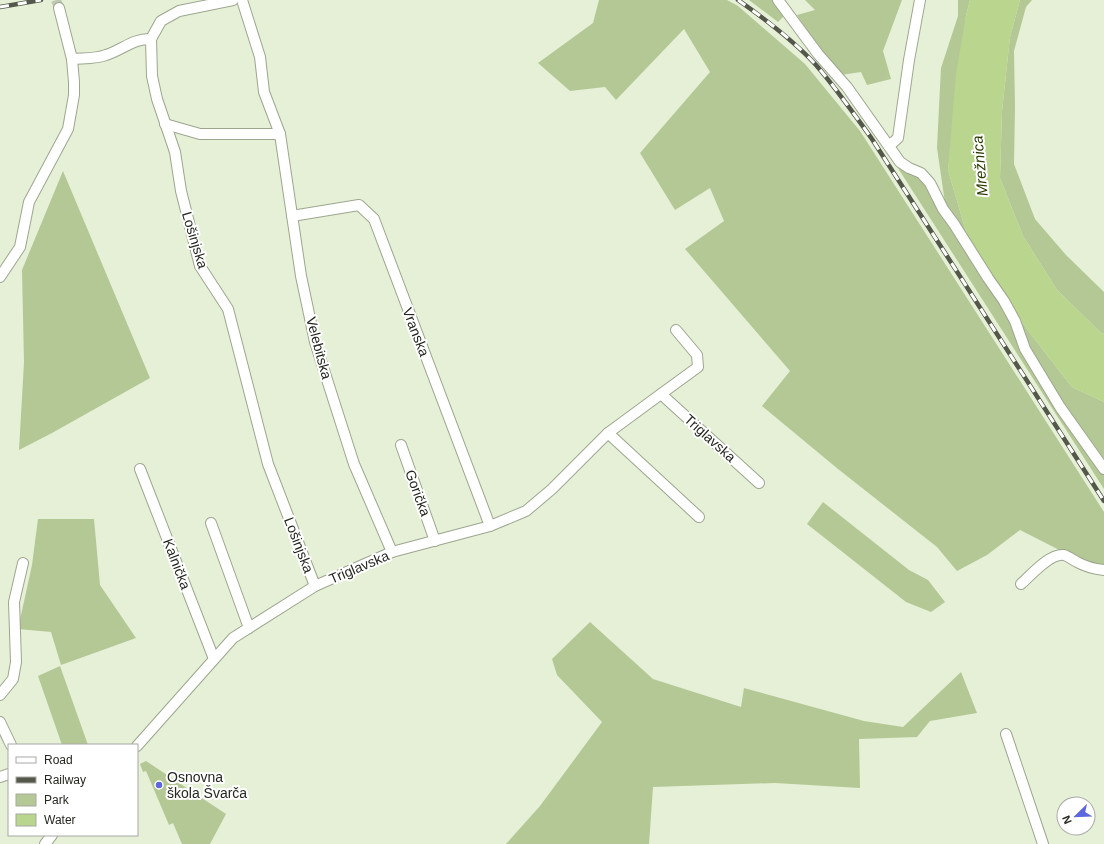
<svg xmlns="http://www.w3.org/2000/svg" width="1104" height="844" viewBox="0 0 1104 844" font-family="Arial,sans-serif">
	<rect width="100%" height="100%" fill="#e6f0d7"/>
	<g fill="#b4c895">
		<path d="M599,0H727L738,6L805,64L860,131L1104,512V567L1085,563L1020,530L987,555L957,571L937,547L838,469L762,406L790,371L685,249L724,221L710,188L675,210L640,153L710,72L684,29L616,100L605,87L570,91L538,63L593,23Z"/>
		<path d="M749,0H773L785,15L778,22Z"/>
		<path d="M805,0H902L883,51L891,79L867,85L861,72L841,75L817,46L797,15L815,10Z"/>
		<path d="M958,0H970L966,16L948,170L967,235L1026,328L1072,387L1104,402V489L894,162L921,178L945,203L937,148L939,107L941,68L958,16Z"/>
		<path d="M1020,0H1032L1026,7L1014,51L1015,107L1014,164L1035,219L1066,255L1104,292V334L1100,332L1057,290L1023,236L1000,178L1002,111L1010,37Z"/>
		<path d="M63,171L150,378L52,433L19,450L24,362L22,270Z"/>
		<path d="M823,502L909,570L928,580L945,602L931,612L906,602L807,524Z"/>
		<path d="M38,519H94L100,585L136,638L61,665L51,632L18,629L32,565Z"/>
		<path d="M590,622L653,679L741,707L744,688L864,721L903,727L961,672L977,713L930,721L917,737L859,739L860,788L775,783L653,787L649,844H506L540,806L602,722L557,675L552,659Z"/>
		<path d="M60,666L88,745H62L38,676Z"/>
		<path d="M146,761L226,814L210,844H182L173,823L169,825L146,771L143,772L140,764Z"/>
	</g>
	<path fill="#bad58d" d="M970,0H1020L1010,37L1002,111L1000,178L1023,236L1057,290L1100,332L1104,334V402L1072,387L1026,328L967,235L948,170L956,74L966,16Z"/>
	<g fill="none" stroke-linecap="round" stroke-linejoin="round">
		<path stroke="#bfc8b2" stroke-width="10" stroke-dasharray="10 5" stroke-linecap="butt" d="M56,0L59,8"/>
		<defs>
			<g id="minor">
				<path d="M242,0L260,57L264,92L280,134"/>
				<path d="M778,0L818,54L847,87L900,162L909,168L921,173L930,183L943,209L954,224L988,278L1004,301L1015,321L1025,349L1060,407L1104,469"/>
				<path d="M59,8L72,59C83,58 96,59 106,55C122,50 134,38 151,39L152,76L157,99L175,152L181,191L200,266L228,309L268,464L315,586"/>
				<path d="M151,39L161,21L179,11L233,0"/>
				<path d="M165,124L200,134H280L301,276L315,342L354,464L392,552"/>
				<path d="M889,146L898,138L909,60L920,0"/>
				<path d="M292,216L359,205L374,219L490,526"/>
				<path d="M0,277L20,247L29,202L68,129L74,95V82L72,59"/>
				<path d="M661,394L759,483"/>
				<path d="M608,433L699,517"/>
				<path d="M401,445L435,541"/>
				<path d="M140,469L214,659"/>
				<path d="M211,523L249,628"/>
				<path d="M1021,584C1031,575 1050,553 1064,555C1068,556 1073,560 1077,562C1086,567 1094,569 1104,570"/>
				<path d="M0,695L13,679L16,662L14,602L23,563"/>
				<path d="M0,722L11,745"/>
				<path d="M1006,734L1043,844"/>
				<path d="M137,746L233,638L315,586L392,552L490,526L526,511L552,489L608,433L661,394L698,367L697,355L676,330"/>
				<path d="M0,777L9,774"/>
				<path d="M45,844L52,835"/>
			</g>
		</defs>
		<use href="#minor" stroke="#9da68f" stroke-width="12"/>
		<use href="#minor" stroke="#fff" stroke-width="10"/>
		<defs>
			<g id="rail">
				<path d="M738,0C765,19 793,40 816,65C836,88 854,114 872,139L1104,501"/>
				<path d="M0,7L41,0"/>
			</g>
		</defs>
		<use href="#rail" stroke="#53584b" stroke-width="4.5"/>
		<use href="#rail" stroke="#fff" stroke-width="3" stroke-dasharray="9" stroke-linecap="butt"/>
	</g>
	<circle fill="#5c67de" stroke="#fff" stroke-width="1.5" cx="159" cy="785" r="4"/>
	<g text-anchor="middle" stroke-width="4" stroke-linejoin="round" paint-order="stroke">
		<g font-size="14" fill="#24281f" stroke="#fff">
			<text transform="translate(195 240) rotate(73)" y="5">Lošinjska</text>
			<text transform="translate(416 332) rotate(69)" y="5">Vranska</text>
			<text transform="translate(319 348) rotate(75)" y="5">Velebitska</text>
			<text transform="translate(710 438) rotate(42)" y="5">Triglavska</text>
			<text transform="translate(418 493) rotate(70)" y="5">Gorička</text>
			<text transform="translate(299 545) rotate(69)" y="5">Lošinjska</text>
			<text transform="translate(177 564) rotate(69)" y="5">Kalnička</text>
			<text transform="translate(359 567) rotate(-23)" y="5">Triglavska</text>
		</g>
		<g font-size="14" fill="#24281f" stroke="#fff" text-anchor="start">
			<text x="167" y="782">Osnovna<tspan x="167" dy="16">škola Švarča</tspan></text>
		</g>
		<g font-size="15" font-style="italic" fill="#2b3b04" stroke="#fff">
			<text transform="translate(980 166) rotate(-95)" y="5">Mrežnica</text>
		</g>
	</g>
	<rect x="8" y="744" width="130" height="92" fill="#ffffff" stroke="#a7a9a5"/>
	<rect x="16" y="757" width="20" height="6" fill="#ffffff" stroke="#a7a9a5"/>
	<text x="44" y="764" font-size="12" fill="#24281f">Road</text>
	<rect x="16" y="777" width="20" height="6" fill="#53584b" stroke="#a7a9a5"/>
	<text x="44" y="784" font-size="12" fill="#24281f">Railway</text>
	<rect x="16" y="794" width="20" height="12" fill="#b4c895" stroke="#a7a9a5"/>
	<text x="44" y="804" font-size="12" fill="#24281f">Park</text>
	<rect x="16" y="814" width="20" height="12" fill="#bad58d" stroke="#a7a9a5"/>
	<text x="44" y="824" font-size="12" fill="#24281f">Water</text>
	<g transform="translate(1076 816) rotate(247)"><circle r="19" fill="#ffffff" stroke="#a7a9a5"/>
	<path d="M0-3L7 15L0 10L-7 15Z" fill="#5c67de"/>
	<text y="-6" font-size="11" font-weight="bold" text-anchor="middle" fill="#24281f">N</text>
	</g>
</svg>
